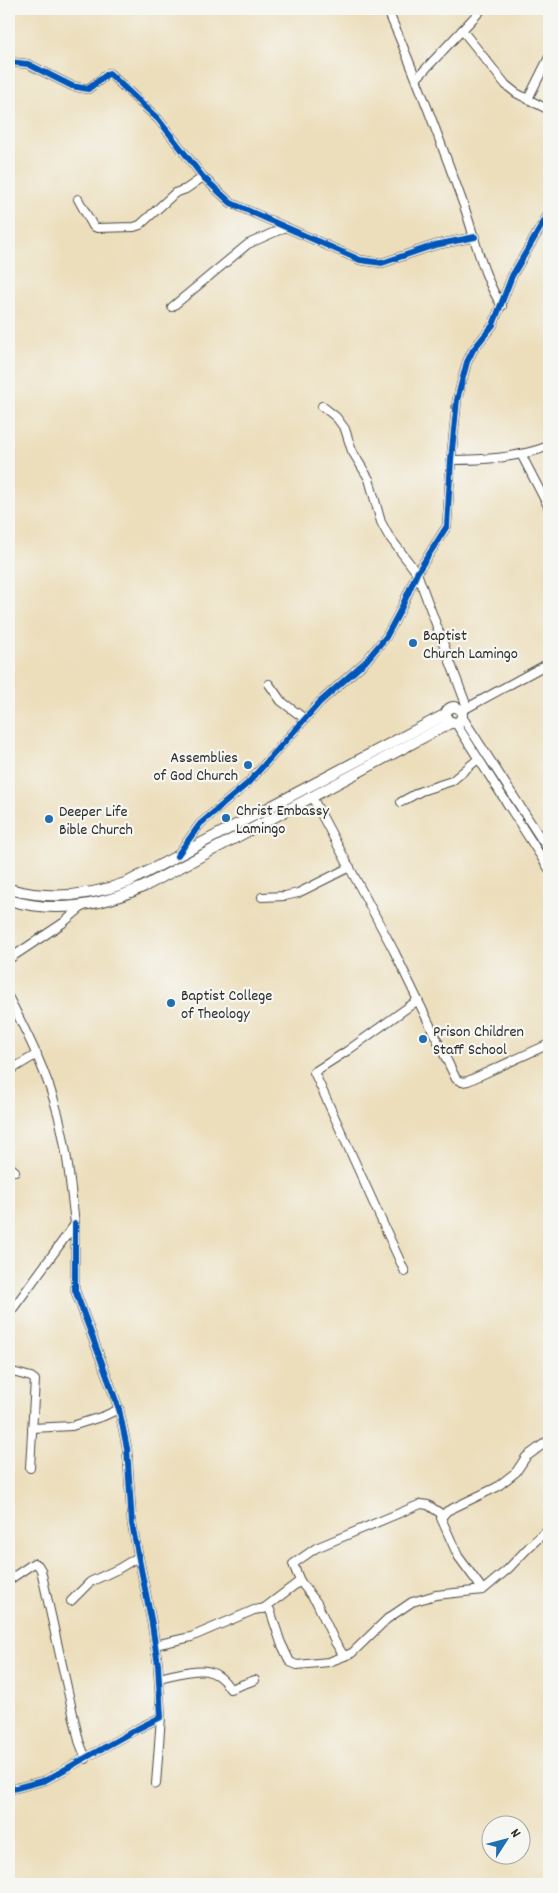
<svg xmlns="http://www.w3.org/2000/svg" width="558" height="1893" viewBox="0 0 558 1893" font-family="Dekko,sans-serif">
	<rect width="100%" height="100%" fill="#f6f6f2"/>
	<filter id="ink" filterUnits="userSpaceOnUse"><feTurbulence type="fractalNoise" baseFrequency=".02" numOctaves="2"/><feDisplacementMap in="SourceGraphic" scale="10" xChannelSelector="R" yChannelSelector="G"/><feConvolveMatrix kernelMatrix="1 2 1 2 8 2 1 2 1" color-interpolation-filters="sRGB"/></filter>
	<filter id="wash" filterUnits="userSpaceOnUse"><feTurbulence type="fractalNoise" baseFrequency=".0096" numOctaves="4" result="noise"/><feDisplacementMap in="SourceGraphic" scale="20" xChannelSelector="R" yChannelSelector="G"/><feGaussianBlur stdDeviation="1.12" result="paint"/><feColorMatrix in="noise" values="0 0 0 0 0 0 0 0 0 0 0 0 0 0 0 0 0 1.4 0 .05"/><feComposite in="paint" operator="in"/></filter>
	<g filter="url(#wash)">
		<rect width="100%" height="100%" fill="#ecdebb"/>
	</g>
	<g filter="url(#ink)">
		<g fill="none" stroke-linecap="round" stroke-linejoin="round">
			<defs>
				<g id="minor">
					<path d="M389,9L391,18C418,80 441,143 464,206C476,240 482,276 502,306"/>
					<path d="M462,30L506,85L516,93L549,110"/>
					<path d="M9,62L28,64L72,86L88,89L109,73L158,119L203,177L231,203L360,260L382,263L435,245L475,237"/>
					<path d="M417,78L482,9"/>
					<path d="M528,99L549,57"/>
					<path d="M78,199L93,226L97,228L134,227L140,225L175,193L186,189L203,177"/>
					<path d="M544,222L549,231"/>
					<path d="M172,307L248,244L286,227"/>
					<path d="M322,406L336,417L345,429L352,451L369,479L381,522L388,535L417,573L467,707"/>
					<path d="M521,454L549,508"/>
					<path d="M451,460C485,460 517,458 549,446"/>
					<path d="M269,684L281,701L305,719"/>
					<path d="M465,709L549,663"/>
					<path d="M461,715L549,851"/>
					<path d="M455,722L549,869"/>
					<path d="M312,797L394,951L456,1079L462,1082L468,1081L549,1044"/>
					<path d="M401,802L421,791L452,781L478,759"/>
					<path d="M177,856L200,824L248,783L320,702L365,662L386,637L400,611L417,573L447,526L451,460L457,400L467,362L473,350L493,325L512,276L549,213"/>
					<path d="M262,897L285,896L298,893L350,867"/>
					<path d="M9,959L63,923L83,906"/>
					<path d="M9,998C28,1035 47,1073 58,1114C67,1148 71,1189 75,1224L9,1314"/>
					<path d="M9,1071L37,1054"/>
					<path d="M9,1166L15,1171"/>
					<path d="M405,1272L314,1072L347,1051L418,1000"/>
					<path d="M9,1371L31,1377L35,1380L30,1468"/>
					<path d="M32,1428L72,1426L104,1416L119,1409"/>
					<path d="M9,1580L34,1563L38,1565L41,1570L79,1741L86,1759"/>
					<path d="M300,1581L317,1603L335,1642L344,1656"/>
					<path d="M483,1590L458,1556L441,1518L447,1511L497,1487L516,1472L526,1457L549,1440"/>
					<path d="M71,1601L90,1582L118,1569L138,1557"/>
					<path d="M263,1609L300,1581L293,1564L316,1548L421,1504L428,1505L443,1515"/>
					<path d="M155,1645L191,1637L254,1610L266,1608L270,1610L281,1643L290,1662L297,1665L329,1662L352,1653L387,1619L412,1602L436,1595L483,1590L508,1569L529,1547L549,1528"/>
					<path d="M159,1678C186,1673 212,1659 230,1689L255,1680"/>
					<path d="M156,1784L161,1717"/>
					<path d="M9,1790L46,1780L137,1729L161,1717L158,1665L152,1624L132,1524L127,1448L119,1409L75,1290V1224"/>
				</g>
				<g id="major">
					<circle cx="454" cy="715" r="8"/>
					<path d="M9,889C50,900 88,897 128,882L446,714"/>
					<path d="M9,900C55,914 101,906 145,886L452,722"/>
				</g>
			</defs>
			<use href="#minor" stroke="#484641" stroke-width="10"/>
			<use href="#major" stroke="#484641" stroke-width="12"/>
			<use href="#minor" stroke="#fff" stroke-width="8"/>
			<use href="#major" stroke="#fff" stroke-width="10"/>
			<defs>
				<g id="cycleway">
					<path d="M9,62L28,64L72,86L88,89L109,73L158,119L203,177L231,203L360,260L382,263L435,245L475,237"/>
					<path d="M177,856L200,824L248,783L320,702L365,662L386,637L400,611L417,573L447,526L451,460L457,400L467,362L473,350L493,325L512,276L549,213"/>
					<path d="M9,1790L46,1780L137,1729L161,1717L158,1665L152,1624L132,1524L127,1448L119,1409L75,1290V1224"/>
				</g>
			</defs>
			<use href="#cycleway" stroke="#f6f6f2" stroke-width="9"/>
			<use href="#cycleway" stroke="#0057b8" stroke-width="6"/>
		</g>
	</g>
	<g fill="#1f6fb2" stroke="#f6f6f2" stroke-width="2">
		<circle cx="413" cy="643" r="5"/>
		<circle cx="248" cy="765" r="5"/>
		<circle cx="226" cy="818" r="5"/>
		<circle cx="49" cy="819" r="5"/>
		<circle cx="171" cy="1003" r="5"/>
		<circle cx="423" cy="1039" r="5"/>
	</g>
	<g text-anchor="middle" stroke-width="4.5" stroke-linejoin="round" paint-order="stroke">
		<g font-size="16" fill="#2b2b2b" stroke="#f6f6f2" text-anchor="start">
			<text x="423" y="640">Baptist<tspan x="423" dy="18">Church Lamingo</tspan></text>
			<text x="238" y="762" text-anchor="end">Assemblies<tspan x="238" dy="18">of God Church</tspan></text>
			<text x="236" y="815">Christ Embassy<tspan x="236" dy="18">Lamingo</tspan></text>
			<text x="59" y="816">Deeper Life<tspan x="59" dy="18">Bible Church</tspan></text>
			<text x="181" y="1000">Baptist College<tspan x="181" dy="18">of Theology</tspan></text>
			<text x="433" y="1036">Prison Children<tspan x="433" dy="18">Staff School</tspan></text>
		</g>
	</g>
	<rect width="558" height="1893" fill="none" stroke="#f6f6f2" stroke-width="30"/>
	<g transform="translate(506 1840) rotate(54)"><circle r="24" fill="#f6f6f2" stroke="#a5a5a2"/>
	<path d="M0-4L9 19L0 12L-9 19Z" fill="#1f6fb2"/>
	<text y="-8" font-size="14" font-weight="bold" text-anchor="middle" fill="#2b2b2b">N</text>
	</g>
</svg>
